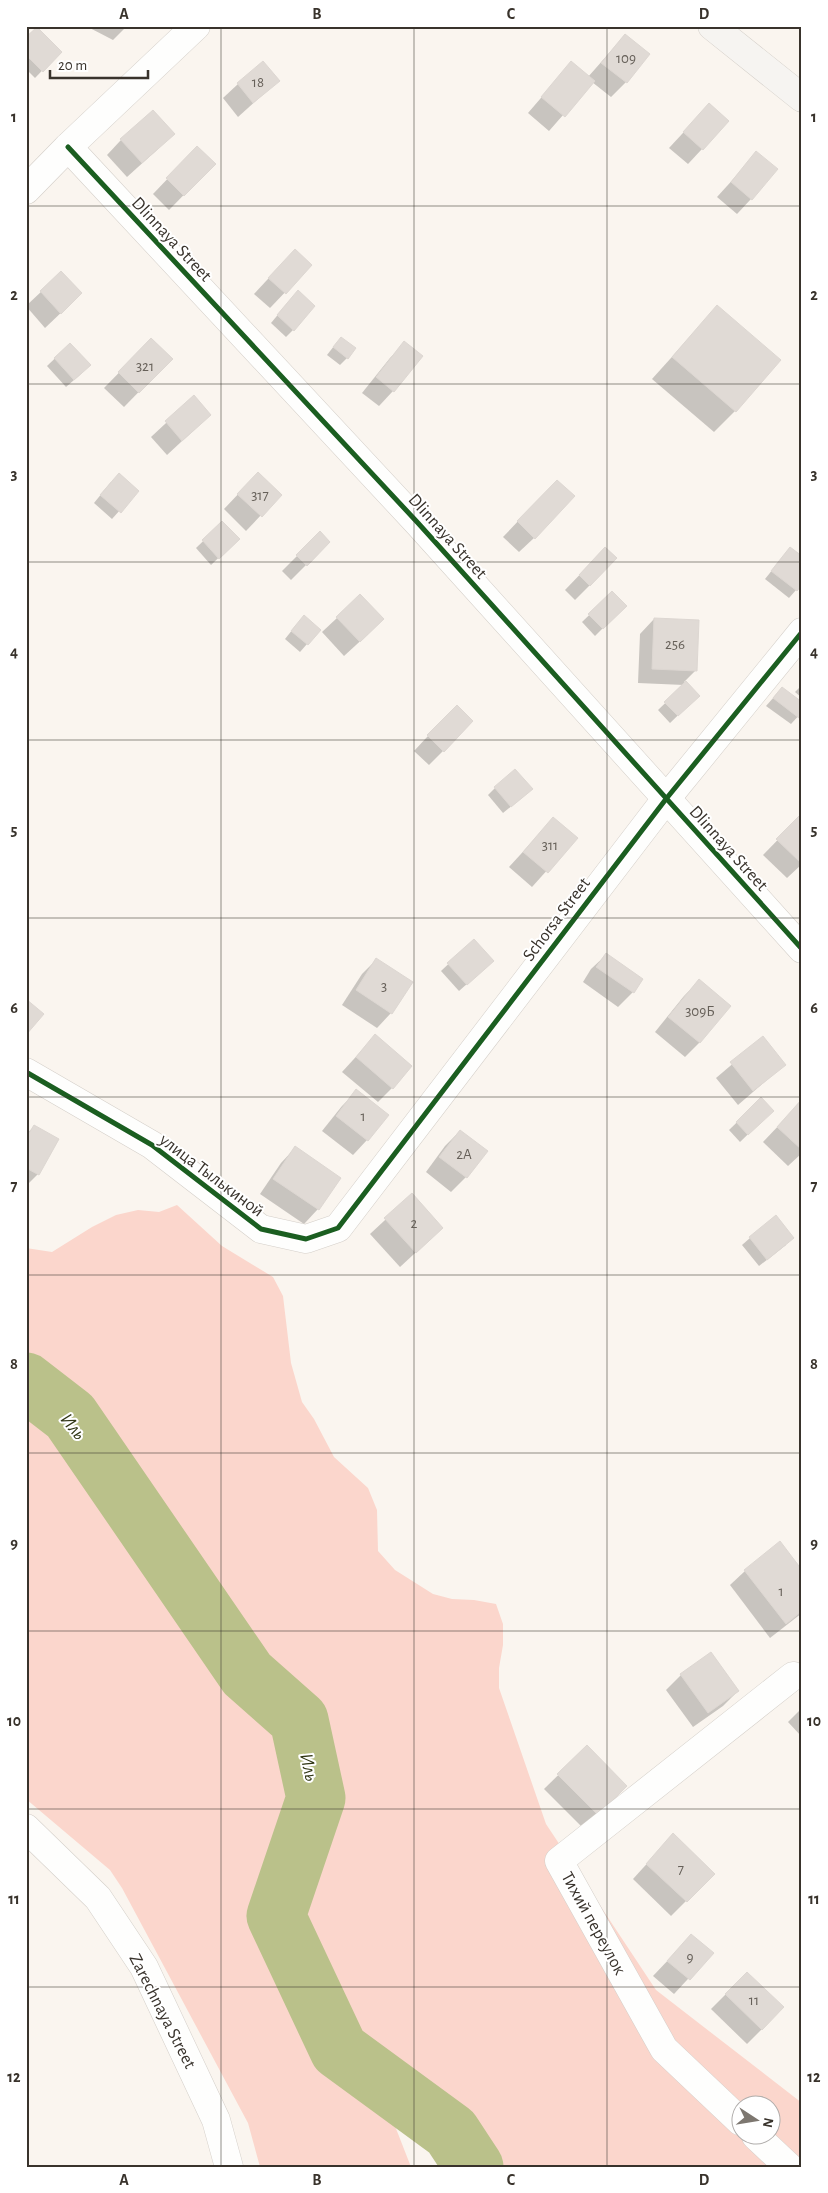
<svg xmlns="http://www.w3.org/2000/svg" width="828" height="2193" viewBox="0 0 828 2193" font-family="'Alegreya Sans',sans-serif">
	<rect width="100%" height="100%" fill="#faf5ef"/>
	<path fill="#fbd6cc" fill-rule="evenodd" d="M177,1205L222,1246L273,1277L283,1296L291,1363L302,1402L314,1419L334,1457L368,1488L377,1510L378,1551L395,1570L433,1594L452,1599L474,1600L496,1604L503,1624V1645L499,1668V1688L546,1824L656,1990L802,2103V2167H482L437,2093L388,2108L411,2167H260L248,2123L122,1888L110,1870L26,1799V1248L52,1252L92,1227L116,1215L138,1210L159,1212ZM740,2106H770V2136H740Z"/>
	<g fill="#0003">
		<path d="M86,26H127L113,40Z"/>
		<path d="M625,35L626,82L611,97L592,82L549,131L528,113L571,63L588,77Z"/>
		<path d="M26,39L60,52L35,78L26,69Z"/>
		<path d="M278,81L238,117L223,98L238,84Z"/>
		<path d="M709,105L702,149L688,164L669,148Z"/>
		<path d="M121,140L158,149L127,177L107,155Z"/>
		<path d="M197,148L214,164L169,210L153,194Z"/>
		<path d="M757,153L751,199L737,214L717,197Z"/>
		<path d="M311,265L270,308L254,294L280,266Z"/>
		<path d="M61,273L66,308L45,328L26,306Z"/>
		<path d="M291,299L293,330L286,337L271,323Z"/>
		<path d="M717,307L735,411L714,432L652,379Z"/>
		<path d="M151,340L171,359L124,407L104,388Z"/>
		<path d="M405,343L393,391L379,406L362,393L390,358Z"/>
		<path d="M70,344L82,373L66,387L47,366Z"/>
		<path d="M334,346L347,358L340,365L327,355Z"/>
		<path d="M194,397L195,429L167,455L151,437Z"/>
		<path d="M111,482L137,491L112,519L94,503Z"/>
		<path d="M243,489L280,495L246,531L224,509Z"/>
		<path d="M542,496L534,538L519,552L503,537Z"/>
		<path d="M222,523L238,539L211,565L196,548Z"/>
		<path d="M320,533L329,542L291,580L282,571Z"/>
		<path d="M790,548L796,590L789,598L765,579Z"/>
		<path d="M591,563L590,585L575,600L565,590Z"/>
		<path d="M612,593L625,606L595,636L582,622Z"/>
		<path d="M337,618L368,634L344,656L322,632Z"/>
		<path d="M654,619L696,670L684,682L698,696L670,723L658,710L684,685L638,683L640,634Z"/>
		<path d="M297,624L307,644L300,652L285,639Z"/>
		<path d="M802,685V698L795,692Z"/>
		<path d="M782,688L802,712L791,724L766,706Z"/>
		<path d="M442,721L443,751L429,765L414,751Z"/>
		<path d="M495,788L524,796L503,813L488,795Z"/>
		<path d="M802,815V864L787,878L763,855Z"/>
		<path d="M553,819L576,838L532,887L509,867Z"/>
		<path d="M474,940L485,968L459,991L441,971Z"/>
		<path d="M606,955L642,980L633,992L618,1007L583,982L591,969Z"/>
		<path d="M376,960L391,1013L377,1028L342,1005L362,974Z"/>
		<path d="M699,981L700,1042L685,1057L655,1032L684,996Z"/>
		<path d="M375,1036L392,1088L378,1102L342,1072Z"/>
		<path d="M763,1038L784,1065L738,1105L716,1078Z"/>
		<path d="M357,1091L367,1140L353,1155L322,1131L342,1106Z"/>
		<path d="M761,1099L772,1111L740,1142L729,1130Z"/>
		<path d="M802,1101V1153L788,1166L763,1142Z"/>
		<path d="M34,1127L58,1140L38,1174L26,1186V1134Z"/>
		<path d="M460,1131L466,1177L451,1192L426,1172L445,1146Z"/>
		<path d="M295,1148L318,1209L304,1224L260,1194L281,1163Z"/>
		<path d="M412,1195L427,1242L400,1267L370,1234Z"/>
		<path d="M775,1216L786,1245L759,1266L742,1245Z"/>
		<path d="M745,1571L802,1572V1613L770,1638L730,1585Z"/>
		<path d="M711,1654L738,1691L723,1706L693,1727L666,1690L681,1675Z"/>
		<path d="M802,1708V1737L788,1722Z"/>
		<path d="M587,1747L625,1786L583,1828L544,1789Z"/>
		<path d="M673,1835L713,1874L671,1916L633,1879Z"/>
		<path d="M691,1936L712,1953L674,1994L653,1976Z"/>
		<path d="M747,1973L762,2029L747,2044L711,2009Z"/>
	</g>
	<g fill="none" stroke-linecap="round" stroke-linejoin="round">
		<path stroke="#bac18a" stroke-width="59" d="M26,1382L70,1416L247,1674L299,1720L316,1798L276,1916L339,2050L451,2132L474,2167"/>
	</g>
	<g fill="#e0dad5" stroke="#ddd7d2">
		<path d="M37,27L62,52L43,72L26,55V37Z"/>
		<path d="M625,34L650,54L627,83L601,63Z"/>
		<path d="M263,61L280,81L253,103L237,83Z"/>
		<path d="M571,61L595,81L565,117L541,97Z"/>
		<path d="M709,103L729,121L703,150L683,132Z"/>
		<path d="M153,110L175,134L142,163L120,139Z"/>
		<path d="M197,146L216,164L184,196L166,178Z"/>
		<path d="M756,151L778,169L752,200L731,182Z"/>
		<path d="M295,249L312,265L286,294L268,278Z"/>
		<path d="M61,271L82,293L61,314L40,291Z"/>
		<path d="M298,290L315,306L294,331L277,315Z"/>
		<path d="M717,305L781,360L736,412L672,357Z"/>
		<path d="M341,337L356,348L348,359L333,347Z"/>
		<path d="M151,338L173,359L139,393L118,372Z"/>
		<path d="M404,341L423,356L394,392L376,377Z"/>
		<path d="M70,343L91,365L74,380L54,358Z"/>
		<path d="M194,395L211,415L182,441L165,421Z"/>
		<path d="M258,472L282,495L262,517L237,494Z"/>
		<path d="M119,473L139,491L121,513L100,495Z"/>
		<path d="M557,480L575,496L535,539L517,521Z"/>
		<path d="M222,521L240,539L219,559L202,540Z"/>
		<path d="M320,531L330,542L307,566L296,555Z"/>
		<path d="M605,547L617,558L590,586L579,575Z"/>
		<path d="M790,547L802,556V585L797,591L771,571Z"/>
		<path d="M612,591L627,606L603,629L588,614Z"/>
		<path d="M360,594L384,619L360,642L336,617Z"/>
		<path d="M304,615L321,630L308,645L291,631Z"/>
		<path d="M654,618L699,620L697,671L652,669Z"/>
		<path d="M686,681L700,696L678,716L664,702Z"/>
		<path d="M782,687L802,702V714L799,718L773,698Z"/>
		<path d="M457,705L473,721L444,752L427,735Z"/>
		<path d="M515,769L533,789L511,807L494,787Z"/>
		<path d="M802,813V864L776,839Z"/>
		<path d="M553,817L578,838L548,873L523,852Z"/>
		<path d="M474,939L494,961L467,985L447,963Z"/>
		<path d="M606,953L643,979L634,993L596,967Z"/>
		<path d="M376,958L413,982L392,1014L356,990Z"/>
		<path d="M699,979L731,1006L700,1043L668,1017Z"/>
		<path d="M26,999L44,1014L26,1035Z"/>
		<path d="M375,1034L412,1066L393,1089L356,1057Z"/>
		<path d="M763,1036L786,1065L753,1091L730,1062Z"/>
		<path d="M356,1089L389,1115L368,1141L336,1116Z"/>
		<path d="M761,1097L774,1111L748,1135L736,1122Z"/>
		<path d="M802,1099V1150L777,1127Z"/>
		<path d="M34,1125L59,1139L39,1175L26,1168V1138Z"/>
		<path d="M460,1130L488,1151L467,1178L439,1157Z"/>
		<path d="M295,1146L341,1178L319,1210L273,1179Z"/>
		<path d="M412,1193L443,1228L416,1253L384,1218Z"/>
		<path d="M776,1215L794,1238L767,1260L749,1237Z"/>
		<path d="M780,1541L802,1570V1611L786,1624L744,1570Z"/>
		<path d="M711,1652L739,1691L708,1713L680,1674Z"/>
		<path d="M587,1745L627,1786L598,1815L557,1774Z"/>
		<path d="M673,1833L715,1874L687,1902L646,1864Z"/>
		<path d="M691,1934L714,1953L690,1980L667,1961Z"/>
		<path d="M747,1972L784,2007L762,2030L725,1994Z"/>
	</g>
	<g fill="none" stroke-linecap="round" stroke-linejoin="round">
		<defs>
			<g id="street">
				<path d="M68,147L418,523L802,949"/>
				<path d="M26,190L68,147L196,26"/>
				<path d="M26,1072L152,1145L261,1229L306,1239L338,1228L666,799L802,632"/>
				<path d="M26,1828L98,1898L144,1967L216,2120L229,2167"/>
				<path d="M740,2121L664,2049L559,1861L793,1676"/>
				<path d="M756,2136L789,2167"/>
			</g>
			<path id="secondary" d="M712,26L802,98"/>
		</defs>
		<use href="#street" stroke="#d4cfc9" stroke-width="29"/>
		<use href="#secondary" stroke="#d4cfc9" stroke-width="29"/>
		<use href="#street" stroke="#fefefd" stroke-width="28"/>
		<use href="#secondary" stroke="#f6f4f1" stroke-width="28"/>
		<defs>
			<g id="cycleway">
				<path d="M68,147L418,523L802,949"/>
				<path d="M26,1072L152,1145L261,1229L306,1239L338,1228L666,799L802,632"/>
			</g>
		</defs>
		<use href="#cycleway" stroke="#fff" stroke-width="8"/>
		<use href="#cycleway" stroke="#1b5e20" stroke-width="5"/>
	</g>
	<path fill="none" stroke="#39332c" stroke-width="1" stroke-opacity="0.55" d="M221,26V2167M414,26V2167M607,26V2167M26,206H802M26,384H802M26,562H802M26,740H802M26,918H802M26,1097H802M26,1275H802M26,1453H802M26,1631H802M26,1809H802M26,1987H802"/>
	<g text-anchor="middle" stroke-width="4" stroke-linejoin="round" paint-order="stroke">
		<g font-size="15" fill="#666059">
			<text x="626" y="63">109</text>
			<text x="258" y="87">18</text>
			<text x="145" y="371">321</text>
			<text x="260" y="500">317</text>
			<text x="675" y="649">256</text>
			<text x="550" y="850">311</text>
			<text x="384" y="991">3</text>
			<text x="700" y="1016">309Б</text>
			<text x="363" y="1121">1</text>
			<text x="464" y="1159">2А</text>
			<text x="414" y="1228">2</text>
			<text x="781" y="1596">1</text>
			<text x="681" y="1874">7</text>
			<text x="690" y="1962">9</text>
			<text x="754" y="2005">11</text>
		</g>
		<g font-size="18" fill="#39332c" stroke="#fff">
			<text transform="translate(172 239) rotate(47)" y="6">Dlinnaya Street</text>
			<text transform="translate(448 536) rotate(48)" y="6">Dlinnaya Street</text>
			<text transform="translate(729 848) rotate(48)" y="6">Dlinnaya Street</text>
			<text transform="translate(556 919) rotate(-53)" y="6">Schorsa Street</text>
			<text transform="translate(212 1175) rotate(37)" y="6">улица Тылькиной</text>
			<text transform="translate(594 1923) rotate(61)" y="6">Тихий переулок</text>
			<text transform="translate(163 2011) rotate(63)" y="6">Zarechnaya Street</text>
		</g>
		<g font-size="19" font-style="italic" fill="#303614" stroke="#fff">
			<text transform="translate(74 1426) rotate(51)" y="7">Иль</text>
			<text transform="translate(310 1767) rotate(77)" y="7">Иль</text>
		</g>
	</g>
	<rect width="828" height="2193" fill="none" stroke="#ffffff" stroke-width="55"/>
	<g transform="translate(756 2120) rotate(102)"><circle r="24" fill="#ffffff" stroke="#b0adab"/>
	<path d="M0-4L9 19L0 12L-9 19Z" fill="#7d7770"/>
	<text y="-8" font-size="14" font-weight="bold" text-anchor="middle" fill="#39332c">N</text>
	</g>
	<path d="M50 70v8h98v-8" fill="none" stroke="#39332c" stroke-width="2.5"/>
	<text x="58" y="70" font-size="15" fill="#39332c" stroke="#ffffff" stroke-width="4" paint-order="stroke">20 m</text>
	<rect x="28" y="28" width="772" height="2138" fill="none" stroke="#39332c" stroke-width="2"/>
	<g font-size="16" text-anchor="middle" font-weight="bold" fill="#39332c">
		<text x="124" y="19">A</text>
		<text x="317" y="19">B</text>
		<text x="511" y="19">C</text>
		<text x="704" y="19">D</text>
		<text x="14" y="122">1</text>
		<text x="814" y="122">1</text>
		<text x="14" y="300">2</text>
		<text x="814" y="300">2</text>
		<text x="14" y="479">3</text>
		<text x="814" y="479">3</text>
		<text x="14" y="657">4</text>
		<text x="814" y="657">4</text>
		<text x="14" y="835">5</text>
		<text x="814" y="835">5</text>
		<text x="14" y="1013">6</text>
		<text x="814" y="1013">6</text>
		<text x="14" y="1191">7</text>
		<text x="814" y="1191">7</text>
		<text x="14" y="1369">8</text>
		<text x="814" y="1369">8</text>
		<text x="14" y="1548">9</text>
		<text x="814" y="1548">9</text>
		<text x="14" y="1726">10</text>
		<text x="814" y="1726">10</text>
		<text x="14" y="1904">11</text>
		<text x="814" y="1904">11</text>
		<text x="14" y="2082">12</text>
		<text x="814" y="2082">12</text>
		<text x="124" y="2185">A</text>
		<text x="317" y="2185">B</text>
		<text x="511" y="2185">C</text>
		<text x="704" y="2185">D</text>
	</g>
</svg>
